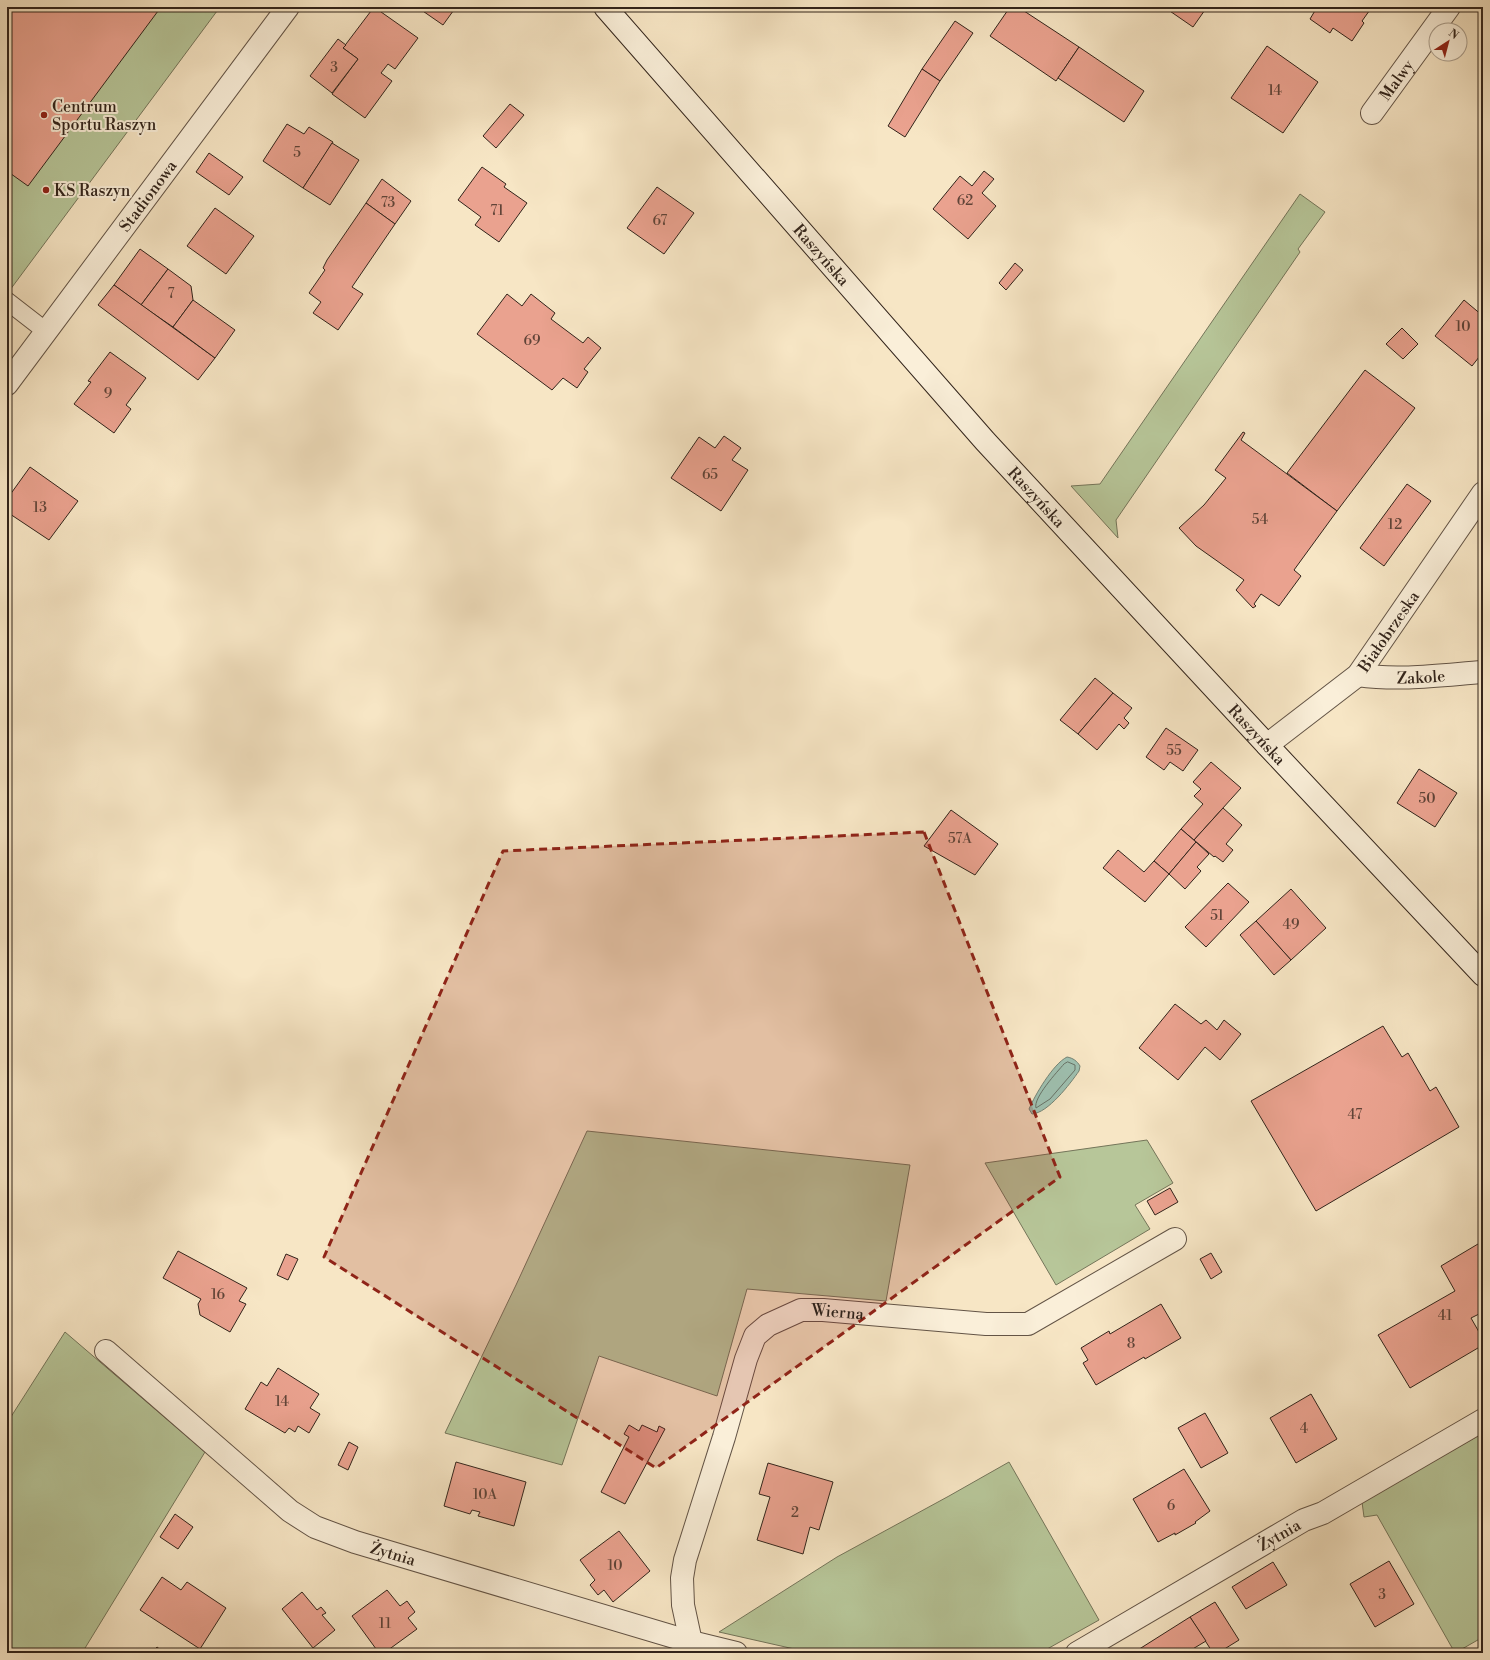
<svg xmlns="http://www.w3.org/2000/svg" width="1490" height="1660" viewBox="0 0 1490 1660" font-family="'Libre Bodoni',serif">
	<rect width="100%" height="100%" fill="#f7e6c5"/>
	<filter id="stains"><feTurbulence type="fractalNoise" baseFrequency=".005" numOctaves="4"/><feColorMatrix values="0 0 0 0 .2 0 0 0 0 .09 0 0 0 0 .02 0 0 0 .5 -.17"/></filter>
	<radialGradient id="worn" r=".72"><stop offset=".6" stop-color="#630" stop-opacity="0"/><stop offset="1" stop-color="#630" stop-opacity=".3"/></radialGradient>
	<g fill="#b7c699" stroke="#74755a">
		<path d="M7,7H220L7,294Z"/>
		<path d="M1300,194L1325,212L1298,249L1300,252L1116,520L1118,538L1071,486L1100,484Z"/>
		<path d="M587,1131L910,1165L886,1301L747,1289L717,1396L599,1356L562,1465L445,1433L516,1285Z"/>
		<path d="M1147,1140L1173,1183L1135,1205L1150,1229L1056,1285L985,1163Z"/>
		<path d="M65,1332L205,1452L82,1653H7V1423Z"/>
		<path d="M1483,1433V1637L1455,1653L1377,1515L1364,1517L1362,1502Z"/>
		<path d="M1009,1462L1099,1620L1040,1653H812L719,1632L837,1557L949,1496Z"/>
	</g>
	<path fill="#9ec0b0" stroke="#738274" d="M1067,1057C1073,1058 1077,1061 1080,1066L1079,1071C1070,1084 1048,1113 1032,1114L1029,1109C1035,1095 1053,1064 1067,1057Z"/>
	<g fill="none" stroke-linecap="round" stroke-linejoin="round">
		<path stroke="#687266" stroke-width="1" d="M1068,1062L1075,1065V1070L1050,1099L1036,1108C1033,1098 1057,1072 1064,1064Z"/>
	</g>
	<g fill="#eaa28f" stroke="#32241b">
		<path d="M7,7H161L28,186L7,171Z"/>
		<path d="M374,7L418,38L395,69L388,64L381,73L392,81L365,118L332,94L358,59L343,48Z"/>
		<path d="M417,7H456L443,25Z"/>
		<path d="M1010,7H1018L1079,47L1056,81L990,36Z"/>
		<path d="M1164,7H1207L1193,27Z"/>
		<path d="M1313,7H1372L1362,21L1364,23L1352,41L1333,28L1330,33L1310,19L1316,9Z"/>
		<path d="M955,21L973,33L940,81L922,69Z"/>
		<path d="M338,39L346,45L343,48L358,59L332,93L310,76Z"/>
		<path d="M1267,46L1318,82L1283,133L1231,98Z"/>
		<path d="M1079,47L1144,91L1124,122L1058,78Z"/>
		<path d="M922,69L940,81L905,137L888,126Z"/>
		<path d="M510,104L524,115L496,148L483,136Z"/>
		<path d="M287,124L304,134L309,127L333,142L303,188L263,161Z"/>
		<path d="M332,143L359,160L330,205L303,188Z"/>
		<path d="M209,153L243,177L229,195L196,172Z"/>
		<path d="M482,167L506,184L504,187L527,203L499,242L475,225L481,217L458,200Z"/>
		<path d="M984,171L994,179L982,193L996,206L968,239L933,209L960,176L972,186Z"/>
		<path d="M382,179L411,201L395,224L366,203Z"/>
		<path d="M657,187L694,213L664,254L627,228Z"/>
		<path d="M366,203L395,224L352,287L363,294L338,330L313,313L321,302L309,293L325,270L323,268L327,260Z"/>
		<path d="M215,208L254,236L226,274L187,246Z"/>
		<path d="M140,249L168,269L141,305L114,285Z"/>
		<path d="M1015,263L1023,270L1006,290L999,283Z"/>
		<path d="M168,269L191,286L193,300L173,327L141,305Z"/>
		<path d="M114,285L215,358L198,380L98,305Z"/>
		<path d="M507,294L522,306L531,294L555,313L551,319L583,343L588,337L601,348L584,369L588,372L577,388L563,378L552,390L477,334Z"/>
		<path d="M193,300L235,330L215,358L173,327Z"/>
		<path d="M1464,300L1483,316V352L1472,366L1435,336Z"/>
		<path d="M1402,328L1418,344L1403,359L1386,344Z"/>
		<path d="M110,352L146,378L126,405L131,409L114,433L74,404L91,382L88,381Z"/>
		<path d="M1365,370L1415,408L1337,511L1287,473Z"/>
		<path d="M1243,432L1245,433L1241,440L1337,511L1294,570L1301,576L1279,606L1261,594L1254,604L1256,606L1253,608L1236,590L1244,580L1196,546L1179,528L1204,505L1226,478L1215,470Z"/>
		<path d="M724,436L741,448L732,460L748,470L721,511L671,478L699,437L715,448Z"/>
		<path d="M30,467L78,501L49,540L7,512V499Z"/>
		<path d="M1407,484L1431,501L1384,566L1360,548Z"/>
		<path d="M1095,678L1113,693L1078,734L1060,720Z"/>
		<path d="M1113,693L1132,708L1124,718L1129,723L1124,729L1119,724L1097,750L1078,734Z"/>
		<path d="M1166,728L1198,750L1183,771L1170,762L1164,770L1146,757Z"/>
		<path d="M1211,762L1241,788L1194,840L1181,829L1203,804L1194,796L1201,789L1193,782Z"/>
		<path d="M1419,769L1457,793L1435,827L1397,803Z"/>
		<path d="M1223,808L1242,825L1226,844L1233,850L1223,862L1215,856L1214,857L1194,840Z"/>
		<path d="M951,810L998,844L975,875L924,846Z"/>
		<path d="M1181,829L1196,842L1169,874L1154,861Z"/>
		<path d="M1196,842L1209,854L1197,867L1201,871L1185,889L1169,874Z"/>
		<path d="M1118,850L1144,872L1154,861L1169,874L1145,902L1103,868Z"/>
		<path d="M1228,883L1249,902L1206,947L1185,927Z"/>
		<path d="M1291,889L1326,928L1291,960L1256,921Z"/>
		<path d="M1256,921L1291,960L1274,975L1240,935Z"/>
		<path d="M1175,1004L1201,1024L1206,1020L1217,1030L1224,1020L1241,1034L1220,1060L1205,1047L1178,1080L1139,1048Z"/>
		<path d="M1383,1026L1402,1057L1408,1053L1430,1091L1436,1087L1459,1127L1316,1211L1251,1101Z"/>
		<path d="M1170,1188L1178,1202L1155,1215L1147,1201Z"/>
		<path d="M1483,1241V1312L1471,1318L1483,1339V1345L1410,1388L1378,1335L1455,1291L1441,1266Z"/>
		<path d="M178,1251L247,1288L239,1301L246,1304L230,1332L200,1315L198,1304L201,1299L163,1278Z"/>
		<path d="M1211,1253L1222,1272L1211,1279L1200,1259Z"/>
		<path d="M286,1254L298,1259L288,1280L277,1275Z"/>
		<path d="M1161,1304L1181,1338L1145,1359L1144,1357L1096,1385L1083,1363L1088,1360L1081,1348L1109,1331L1110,1334Z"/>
		<path d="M278,1368L319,1394L310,1408L320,1414L309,1433L298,1426L295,1432L289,1428L285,1433L245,1409L261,1382L267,1386Z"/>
		<path d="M1311,1394L1337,1439L1296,1463L1270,1418Z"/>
		<path d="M1205,1413L1228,1453L1201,1468L1178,1428Z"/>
		<path d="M629,1425L639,1431L642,1425L657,1432L659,1426L665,1429L625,1504L601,1492L629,1437L624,1434Z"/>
		<path d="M349,1442L358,1447L348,1470L338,1465Z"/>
		<path d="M456,1462L526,1482L514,1526L478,1516L480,1512L472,1510L470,1514L444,1506Z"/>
		<path d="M768,1463L833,1482L819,1530L810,1527L803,1554L757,1540L770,1497L759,1494Z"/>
		<path d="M1184,1469L1210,1511L1195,1522L1196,1523L1175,1535V1533L1158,1542L1133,1499Z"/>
		<path d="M175,1514L193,1527L178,1549L160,1537Z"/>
		<path d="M619,1531L650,1571L613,1602L604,1590L598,1595L590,1585L595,1580L580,1560Z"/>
		<path d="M1389,1561L1414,1604L1375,1627L1350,1584Z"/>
		<path d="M1273,1562L1287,1585L1246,1609L1232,1587Z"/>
		<path d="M162,1577L181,1590L187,1582L226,1608L200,1649L140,1610Z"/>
		<path d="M387,1590L400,1606L407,1601L415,1612L408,1618L417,1629L384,1653H379L352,1616Z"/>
		<path d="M302,1592L317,1610L321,1607L326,1613L322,1615L335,1630L313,1648L282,1609Z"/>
		<path d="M1215,1602L1239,1640L1218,1653H1213L1190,1617Z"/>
		<path d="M1190,1617L1206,1641L1186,1653H1133Z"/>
		<path d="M157,1647L162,1651L161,1653L153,1651Z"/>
	</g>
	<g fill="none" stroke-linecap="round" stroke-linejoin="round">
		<defs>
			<path id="lane" d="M7,301L47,332"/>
			<g id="street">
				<path id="s1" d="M1372,113L1449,7"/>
				<path id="s2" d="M7,384L288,7"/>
				<path id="s3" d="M1358,675C1400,681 1442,675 1483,672"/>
				<path id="s4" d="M1267,745L1358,675L1483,493"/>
				<path id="s5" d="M106,1351L290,1511L315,1527L355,1542L691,1642L736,1653"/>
				<path id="s6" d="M691,1642L683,1605L682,1578L685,1560L724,1437L746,1359L755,1336L768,1325L801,1310H823L986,1324H1028L1175,1239"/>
				<path id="s7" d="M1077,1653L1304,1520L1323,1513L1483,1420"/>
			</g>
			<g id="secondary">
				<path id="s8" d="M605,7L985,441L1267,745L1483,975"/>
			</g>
		</defs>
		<use href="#lane" stroke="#635446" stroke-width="19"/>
		<use href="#street" stroke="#635446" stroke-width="24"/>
		<use href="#secondary" stroke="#32241b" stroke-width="24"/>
		<use href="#lane" stroke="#faefd9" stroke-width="17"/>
		<use href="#street" stroke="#faefd9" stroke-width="22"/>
		<use href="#secondary" stroke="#faefd9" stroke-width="22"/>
	</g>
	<path fill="#8f2418" fill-opacity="0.2" stroke="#8f2418" stroke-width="3" stroke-dasharray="8 5" stroke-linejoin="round" d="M924,832L1060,1177L656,1468L324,1257L503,851Z"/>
	<g fill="#8f2418" stroke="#faefd9" stroke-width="1.5">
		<circle cx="44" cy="115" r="4"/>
		<circle cx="46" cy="190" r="4"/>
	</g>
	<g text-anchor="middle" stroke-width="4" stroke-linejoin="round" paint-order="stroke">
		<g font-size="14" fill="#604438">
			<text x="334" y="72">3</text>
			<text x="1275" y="95">14</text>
			<text x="297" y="157">5</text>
			<text x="965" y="205">62</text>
			<text x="388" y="207">73</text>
			<text x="497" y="215">71</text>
			<text x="660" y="225">67</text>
			<text x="171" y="298">7</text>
			<text x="1463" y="331">10</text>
			<text x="532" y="345">69</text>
			<text x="108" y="398">9</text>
			<text x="710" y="479">65</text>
			<text x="40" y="512">13</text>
			<text x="1260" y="524">54</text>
			<text x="1395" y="529">12</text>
			<text x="1174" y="755">55</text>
			<text x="1427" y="803">50</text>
			<text x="960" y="843">57A</text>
			<text x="1217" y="920">51</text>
			<text x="1291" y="929">49</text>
			<text x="1355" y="1119">47</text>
			<text x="218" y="1299">16</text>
			<text x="1445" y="1320">41</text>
			<text x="1131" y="1348">8</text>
			<text x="282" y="1406">14</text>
			<text x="1304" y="1433">4</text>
			<text x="485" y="1499">10A</text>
			<text x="1171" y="1510">6</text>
			<text x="795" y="1517">2</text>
			<text x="615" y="1570">10</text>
			<text x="1382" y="1599">3</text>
			<text x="385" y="1628">11</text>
		</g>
		<g font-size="16" fill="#32241b" stroke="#faefd9">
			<text dy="6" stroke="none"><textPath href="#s1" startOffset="41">Malwy</textPath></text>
			<text dy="6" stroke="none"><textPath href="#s2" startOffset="235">Stadionowa</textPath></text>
			<text dy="6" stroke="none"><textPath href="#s8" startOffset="329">Raszyńska</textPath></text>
			<text dy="6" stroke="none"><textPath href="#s8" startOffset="653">Raszyńska</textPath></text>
			<text dy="6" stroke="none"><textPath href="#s4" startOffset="168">Białobrzeska</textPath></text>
			<text dy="6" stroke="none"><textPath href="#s3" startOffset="63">Zakole</textPath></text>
			<text dy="6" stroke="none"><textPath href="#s8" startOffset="977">Raszyńska</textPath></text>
			<text dy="6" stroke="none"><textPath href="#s6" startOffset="408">Wierna</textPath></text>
			<text dy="6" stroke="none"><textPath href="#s7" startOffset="234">Żytnia</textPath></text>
			<text dy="6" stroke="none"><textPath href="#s5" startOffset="356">Żytnia</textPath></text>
		</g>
		<g font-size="16" fill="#32241b" stroke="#faefd9" text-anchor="start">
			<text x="52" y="112">Centrum<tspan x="52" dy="18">Sportu Raszyn</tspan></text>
			<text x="54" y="196">KS Raszyn</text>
		</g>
	</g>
	<rect width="1490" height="1660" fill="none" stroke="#f7e6c5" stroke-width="24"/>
	<rect x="8" y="8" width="1474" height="1644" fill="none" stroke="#32241b" stroke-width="2"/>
	<rect x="12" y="12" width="1466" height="1636" fill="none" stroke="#32241b"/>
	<g transform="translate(1448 42) rotate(36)"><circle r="19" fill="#faefd9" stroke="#aa9e8d"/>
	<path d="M0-3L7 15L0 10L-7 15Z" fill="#8f2418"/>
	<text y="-6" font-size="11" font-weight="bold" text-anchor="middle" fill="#32241b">N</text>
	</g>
	<rect width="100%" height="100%" filter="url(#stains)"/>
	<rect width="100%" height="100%" fill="url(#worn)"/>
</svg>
